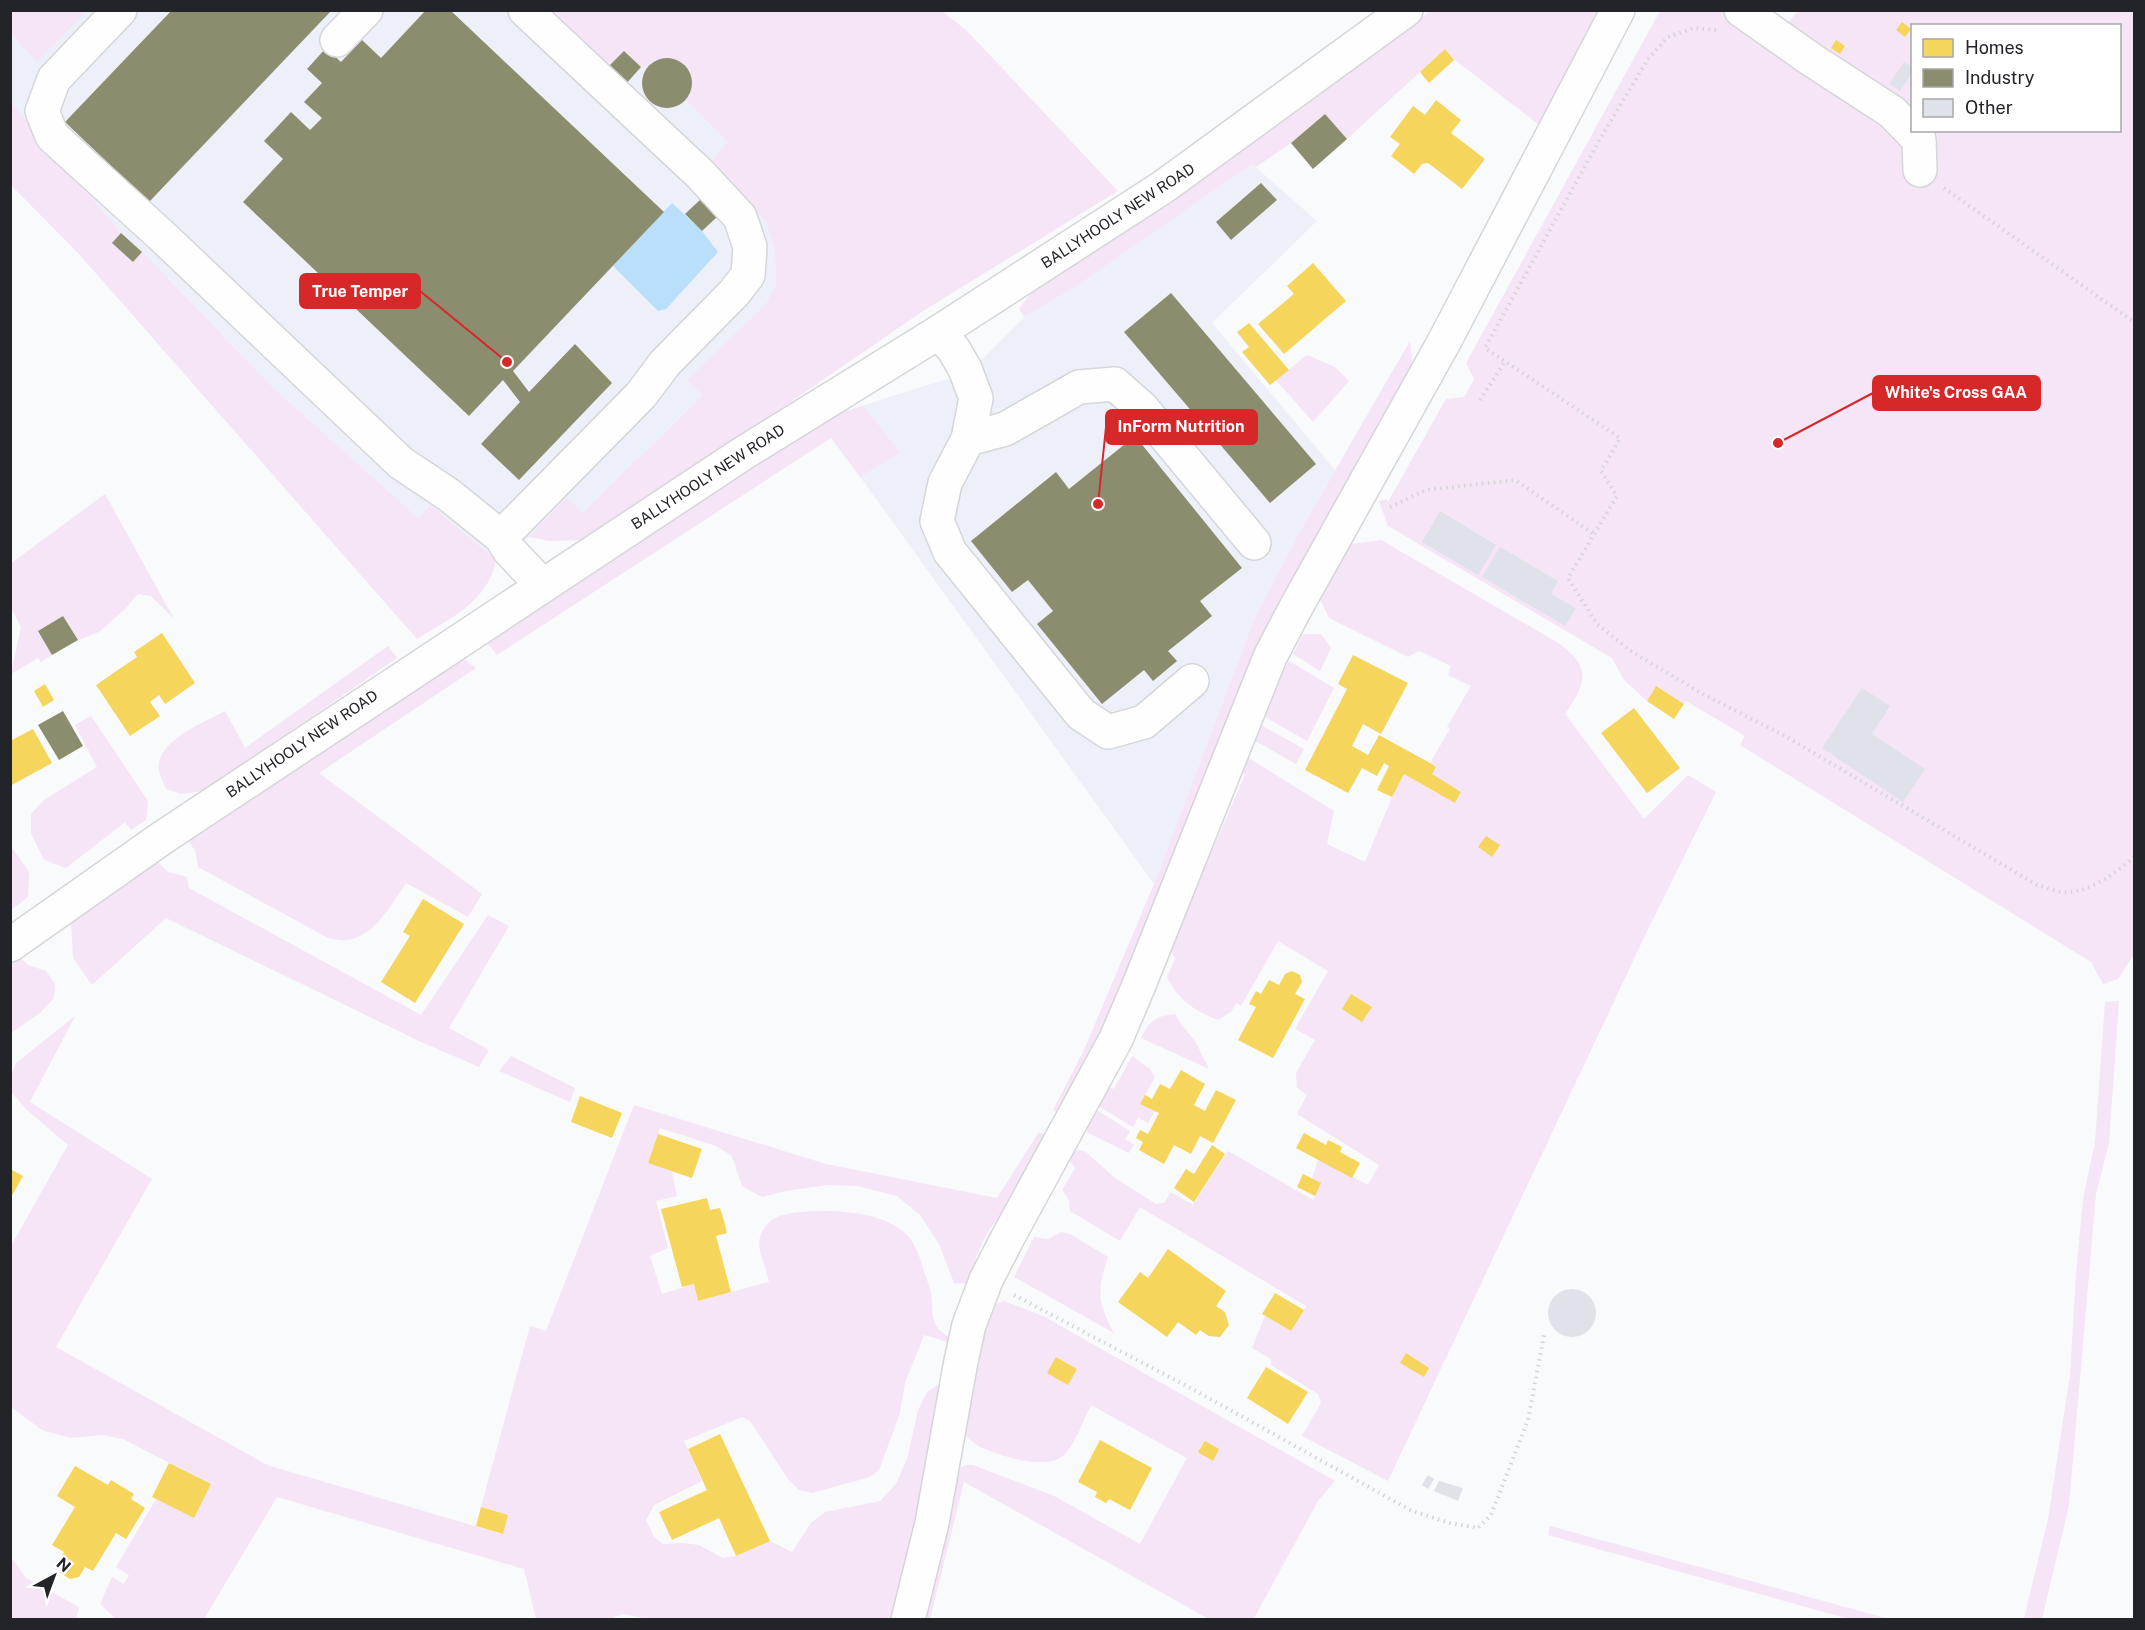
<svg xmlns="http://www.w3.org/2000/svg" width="2145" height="1630" viewBox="0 0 2145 1630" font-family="'Public Sans',sans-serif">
	<rect width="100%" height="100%" fill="#f9fafb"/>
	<g fill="#eef0f9">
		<path d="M10,11H648L923,311L595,513L529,537L407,626L79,254L11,185Z"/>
		<path d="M1252,164L1317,221L1212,323L1335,470L1300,531L1255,617L1154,884L832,438L826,417L947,379L981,360L1024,317L1078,285Z"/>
	</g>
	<g fill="#f5e5f6" fill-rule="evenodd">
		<path d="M1799,10L2134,11V954L2118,979L2103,984L2091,962L1740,745L1745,736L1686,701L1684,704L1656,686L1647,701L1624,680L1612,658L1388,526L1379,501L1386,499L1388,502L1446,399L1464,397L1474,379L1466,363L1660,11H1766L1786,25ZM1912,26H2120V130H1912Z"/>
		<path d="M10,11L11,10L86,11L37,62L11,33Z"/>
		<path d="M547,11H942L966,30L1118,191L923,311L609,527L585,540L550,541L529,537L567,497L583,513L703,395L687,380L766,304L776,285L775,249L766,221L711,162L728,142L685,100C697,83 689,57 664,59C657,59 649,64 641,67L624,51L607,68Z"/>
		<path d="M1430,11H1607L1486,237L1480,235L1538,124L1455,60L1445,49L1347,139L1325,114L1291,143L1256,167L1252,164L1078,285L1024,317L1019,309L1033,290L1239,151Z"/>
		<path d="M10,101L121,233L112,243L142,252L274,389L419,519L430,505L496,560C489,601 449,619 417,639L79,254L11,185Z"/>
		<path d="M1410,341L1413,367L1165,889L1064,1117L1053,1110L1084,1050L1154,884L1255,617L1300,531Z"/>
		<path d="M1307,355L1335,367L1349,381L1313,422L1276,380Z"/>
		<path d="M863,406L900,452L860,477L831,438L497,655L485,641L826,417Z"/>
		<path d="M105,494L174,619L151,596L138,594L126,608L99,632L78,640L63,616L38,631L52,655L41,662L38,658L11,674L21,627L11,608L10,564Z"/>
		<path d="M1381,540L1560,644C1593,669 1585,684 1565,714L1644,819L1688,775L1716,792L1649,927L1388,1481L1302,1436L1321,1403L1318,1394L1271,1365V1359L1252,1348L1265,1316L1291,1331L1306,1306L1140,1207L1120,1241L1070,1211L1069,1200L1062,1190L1075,1168L1068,1159L1072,1152L1079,1150L1086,1152L1115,1178L1156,1204L1164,1203L1171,1192L1193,1205L1228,1151L1313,1200L1315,1196L1312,1179L1318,1159L1368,1185L1379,1165L1297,1114L1307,1095L1297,1088L1296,1073L1315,1040L1295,1029L1328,971L1278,941L1241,1006L1236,1003L1231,1012L1218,1020C1195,1011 1178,1000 1167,977L1175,958L1168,949L1188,888L1195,891L1240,786L1245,774L1237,770L1244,755L1334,811L1327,844L1365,862L1392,797L1404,774L1455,803L1461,793L1432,774L1436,767L1430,763L1450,729L1447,727L1471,686L1448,675L1451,666L1419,651L1408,657L1329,618L1320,599L1351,544Z"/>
		<path d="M1303,634H1321L1331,648L1320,671L1293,654Z"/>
		<path d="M388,646L397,658L204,791L181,794L166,789C164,783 160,777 159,771C153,742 205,722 225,711L245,748Z"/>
		<path d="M460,656L476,668L319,773L482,894L468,917L406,883C392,903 374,938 346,940C341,941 334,939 328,938L198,867L195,850L186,839Z"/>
		<path d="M1289,661L1334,688L1307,741L1265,717L1262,712Z"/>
		<path d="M91,716L148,801L146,820L131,830L125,822L66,868L44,860L31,833V814L44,800L97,767L75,725Z"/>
		<path d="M1261,725L1304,749L1296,764L1252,739L1255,732Z"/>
		<path d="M10,845L29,872L28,897L11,910Z"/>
		<path d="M156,860L168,872L187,877L189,888L421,1015L488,915L509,926L449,1028L489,1050L479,1067L419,1041L166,918L92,985L73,958L71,920Z"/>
		<path d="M20,957L28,965L46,971L55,984L54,998L40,1013L11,1033V965Z"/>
		<path d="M2119,1001L2109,1143L2096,1194L2069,1505L2042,1619H2024L2048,1519L2070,1375L2076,1274L2083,1199L2095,1142L2105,1002Z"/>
		<path d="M1175,1014L1181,1024L1195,1041L1209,1069L1141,1038C1149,1021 1156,1016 1175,1014Z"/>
		<path d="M75,1016L30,1102L152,1179L56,1347L267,1465L502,1534L508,1515L481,1507L530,1326L546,1331L634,1105L826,1164L997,1198L1039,1132L1049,1137L1008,1203L986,1235L976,1257L970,1288L962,1283H954L939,1244L920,1215L897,1196L858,1186L828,1185L785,1191L762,1197L742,1186L732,1156L716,1146L660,1128L648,1163L672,1171L677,1196L656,1201L668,1248L650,1256L662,1294L694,1284L698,1301L769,1282C764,1257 748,1240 772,1220C783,1211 816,1211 830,1211C856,1212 888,1216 907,1235C916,1244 921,1261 924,1272C927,1280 930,1287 931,1294C934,1315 929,1325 949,1337L948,1342L924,1335L905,1383L900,1413L879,1470L870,1477L812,1493L799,1490L788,1479L750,1421L742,1417L684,1441L702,1481L654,1505L646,1520L654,1537L663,1544L683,1543L699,1545L723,1558L736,1556L770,1541L792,1552L811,1523L825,1512L880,1501L896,1484L907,1459L918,1410L927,1392L938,1385L942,1401L893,1619L654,1620L622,1614L610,1619H536L524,1569L277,1497L204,1619H114L113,1616L100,1604L112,1577L124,1584L129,1575L116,1567L156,1499L194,1518L210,1484L123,1439L102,1435L70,1438L42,1430L11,1407V1246L68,1145L27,1110L11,1092L10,1079L16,1063Z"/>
		<path d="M511,1056L575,1088L570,1102L499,1071Z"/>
		<path d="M1132,1056L1150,1069L1155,1077L1141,1103L1155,1111L1148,1123L1138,1117L1133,1127L1097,1105L1107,1086L1114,1089Z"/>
		<path d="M1095,1109L1130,1131L1125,1139L1134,1145L1129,1153L1088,1133L1086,1125Z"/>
		<path d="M1061,1232L1070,1234L1108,1257C1097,1290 1097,1302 1114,1333L1014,1277L1034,1237L1048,1239Z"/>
		<path d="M1004,1301L1043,1316L1335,1481L1318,1501L1253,1620L1209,1619L964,1482L930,1619L917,1620L957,1470L966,1465H973L1054,1496L1140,1544L1187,1458L1091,1405C1084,1419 1075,1444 1065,1454C1048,1472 1002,1456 982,1448C975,1445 970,1438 963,1435L970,1365L993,1305Z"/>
		<path d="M1550,1526L1889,1619H1849L1548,1535Z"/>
		<path d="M11,1557L26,1578L79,1607L76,1619H11Z"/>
	</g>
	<path fill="#b9dffa" d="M672,203L702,231L718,252L666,309L658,311L613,266Z"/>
	<g fill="#f6d55c">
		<path d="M1902,22L1911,29L1905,37L1896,30Z"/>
		<path d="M1836,40L1845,46L1840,54L1831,48Z"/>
		<path d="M1445,49L1454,60L1429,83L1420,72Z"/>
		<path d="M1436,100L1461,120L1451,133L1485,159L1462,189L1428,163L1422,164L1414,174L1391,156L1400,144L1390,137L1413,106L1425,115Z"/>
		<path d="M1313,263L1346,301L1284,354L1258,324L1294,294L1287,286Z"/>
		<path d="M1249,323L1289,370L1270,385L1242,352L1249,347L1237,332Z"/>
		<path d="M162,633L195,683L165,704L159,695L150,702L160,716L130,736L96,685L137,657L134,652Z"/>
		<path d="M1353,655L1408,683L1381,734L1363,724L1352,746L1368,755L1379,735L1430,763L1436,767L1432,774L1461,792L1455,803L1404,774L1392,797L1377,790L1389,766L1384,763L1377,776L1362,768L1348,793L1305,770L1347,689L1338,684Z"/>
		<path d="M45,684L54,700L43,707L34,691Z"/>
		<path d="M1656,686L1684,704L1674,719L1647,701Z"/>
		<path d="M1634,708L1680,768L1647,793L1601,733Z"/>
		<path d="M33,729L52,763L10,786V741Z"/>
		<path d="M1486,836L1500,845L1492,857L1478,847Z"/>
		<path d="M423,899L464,924L415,1003L381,982L410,936L403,932Z"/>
		<path d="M1292,971L1300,975L1302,982L1295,994L1305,999L1273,1058L1238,1040L1256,1007L1249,1004L1256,991L1261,994L1269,980L1279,985L1285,974Z"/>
		<path d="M1351,994L1372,1007L1362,1022L1342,1009Z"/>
		<path d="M1181,1070L1205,1084L1194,1105L1205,1111L1216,1090L1236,1100L1213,1143L1200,1136L1191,1154L1174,1145L1164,1164L1139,1150L1143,1142L1136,1138L1140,1130L1148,1134L1159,1113L1140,1104L1145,1095L1152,1099L1160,1084L1170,1089Z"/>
		<path d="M580,1096L622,1113L612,1138L571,1122Z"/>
		<path d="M1304,1133L1326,1145L1328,1140L1342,1147L1340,1152L1360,1163L1352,1178L1296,1148Z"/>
		<path d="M658,1134L702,1149L692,1178L648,1163Z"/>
		<path d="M1212,1145L1225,1154L1194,1202L1174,1188L1186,1169L1194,1174Z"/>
		<path d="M10,1169L23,1176L10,1199Z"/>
		<path d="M1303,1174L1321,1183L1315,1196L1297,1187Z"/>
		<path d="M707,1198L710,1210L720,1208L724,1221L727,1233L716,1236L731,1292L698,1301L694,1284L682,1287L661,1209Z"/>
		<path d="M1168,1249L1226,1291L1216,1306L1225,1312L1229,1325L1220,1337L1209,1336L1200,1330L1196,1335L1178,1322L1167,1337L1118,1302L1140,1272L1148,1278Z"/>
		<path d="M1275,1293L1304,1310L1291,1331L1262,1314Z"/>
		<path d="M1406,1353L1429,1368L1424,1377L1400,1363Z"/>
		<path d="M1056,1357L1077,1369L1068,1385L1047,1373Z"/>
		<path d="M1266,1367L1308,1392L1288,1424L1247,1398Z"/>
		<path d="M720,1434L770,1541L736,1556L719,1518L672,1540L659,1512L707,1490L688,1449Z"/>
		<path d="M1100,1440L1152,1468L1130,1510L1109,1499L1106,1503L1095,1497L1097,1492L1078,1482Z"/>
		<path d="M1205,1441L1219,1449L1213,1461L1198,1452Z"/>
		<path d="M169,1463L211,1484L194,1518L152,1497Z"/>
		<path d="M75,1466L108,1485L111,1480L134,1494L131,1499L145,1508L126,1539L116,1533L93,1571L85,1567L79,1577L70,1579L60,1573L57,1564L64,1552L52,1545L75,1507L57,1496Z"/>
		<path d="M481,1507L508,1515L503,1534L476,1526Z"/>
	</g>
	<g fill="#8c8c6e">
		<path d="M172,10H332L149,202L65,122Z"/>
		<path d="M426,10H450L664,212L513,371L529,392L575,344L612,383L519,480L481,444L520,402L503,380L469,416L243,202L283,159L264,141L291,112L310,130L322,118L304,102L322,83L307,69L326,48L341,62L362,40L381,58Z"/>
		<path d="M624,51L641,67L625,85L607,68Z"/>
		<circle cx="667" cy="83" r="25"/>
		<path d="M1325,114L1347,139L1313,169L1291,143Z"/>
		<path d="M1261,183L1277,200L1231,240L1216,222Z"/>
		<path d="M701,199L718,216L702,231L685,214Z"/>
		<path d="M121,233L142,252L133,262L112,243Z"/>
		<path d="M1171,293L1316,464L1270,503L1124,332Z"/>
		<path d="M1135,436L1242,568L1200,601L1212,616L1168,651L1177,661L1153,681L1144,670L1102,704L1037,624L1053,611L1028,580L1012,592L971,541L1056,472L1069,489Z"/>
		<path d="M63,616L78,640L52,655L38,631Z"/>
		<path d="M63,711L83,746L59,760L38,725Z"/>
	</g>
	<g fill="#dfe3e9">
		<path d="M1904,62L1912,67V72L1900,91L1889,84Z"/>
		<path d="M1440,511L1496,545L1478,575L1422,542Z"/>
		<path d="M1500,547L1558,581L1551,594L1576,608L1565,626L1482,577Z"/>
		<path d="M1862,688L1890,706L1872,734L1925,769L1903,802L1822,748Z"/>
		<circle cx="1572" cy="1313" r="24"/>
		<path d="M1428,1475L1434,1479L1428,1489L1422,1485Z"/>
		<path d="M1439,1481L1463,1488L1458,1501L1434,1491Z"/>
	</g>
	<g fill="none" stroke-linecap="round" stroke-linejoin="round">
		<defs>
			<g id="minor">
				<path d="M120,10L54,79L42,111L52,136L163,237L401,463L449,495L501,537L509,550L542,585"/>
				<path d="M1741,10L1812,60L1892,112L1919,140L1920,170"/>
				<path d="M337,40L366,10"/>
				<path d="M939,332L954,350L965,369L976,398L968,439L945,483L937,521L950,552L1081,714L1108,732L1144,722L1192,681"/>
				<path d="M968,439L1005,429L1079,387L1115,384L1142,408L1254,543"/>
				<path d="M501,537L641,395L665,363L734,293L748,275L750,247L740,217L700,174L525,10"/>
				<path d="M908,1620L932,1523L961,1361L969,1325L986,1280L1007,1239L1116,1039L1139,985L1270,657L1295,609L1444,342L1618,10"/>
			</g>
			<path id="major" d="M10,945L162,838L742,454L939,332L1163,187L1406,10"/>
		</defs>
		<use href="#minor" stroke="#d5d6d9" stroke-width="36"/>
		<use href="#major" stroke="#d5d6d9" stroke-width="36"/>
		<g stroke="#d5d5d6" stroke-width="4" stroke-dasharray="1.5 4.5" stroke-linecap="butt">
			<path d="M1716,30L1694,28L1668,37L1648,59L1600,139L1485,348L1620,438L1601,471L1617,496L1568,578L1597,624L1632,652L1703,694L1785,736L2037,885C2046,887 2056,892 2064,892C2091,893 2115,873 2134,857"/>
			<path d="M1944,188L2134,322"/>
			<path d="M1480,400L1505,362"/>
			<path d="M1390,507L1426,490L1515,480L1594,534"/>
			<path d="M1014,1295L1196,1391L1412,1511L1450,1523L1478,1528L1491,1515L1528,1420L1544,1335"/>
		</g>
		<use href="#minor" stroke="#fefefe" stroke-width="33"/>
		<use href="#major" stroke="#fefefe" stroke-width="33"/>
	</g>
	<g text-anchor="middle" stroke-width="6" stroke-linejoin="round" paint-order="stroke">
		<g font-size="15" fill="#23242a" stroke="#fff">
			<text transform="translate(1118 216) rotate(-33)" y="5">BALLYHOOLY NEW ROAD</text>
			<text transform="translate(708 477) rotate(-33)" y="5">BALLYHOOLY NEW ROAD</text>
			<text transform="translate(302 744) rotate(-34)" y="5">BALLYHOOLY NEW ROAD</text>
		</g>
	</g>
	<path fill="none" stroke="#d62828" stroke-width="2" d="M507 362L420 291M1778 443L1873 393M1098 504L1106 427"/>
	<g fill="#d62828" stroke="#fff" stroke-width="2">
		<circle cx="507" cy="362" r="6"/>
		<circle cx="1778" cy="443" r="6"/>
		<circle cx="1098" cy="504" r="6"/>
	</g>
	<g fill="#d62828" stroke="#d62828" stroke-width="2">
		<rect x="300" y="274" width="120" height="34" rx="6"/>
		<rect x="1873" y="376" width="167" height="34" rx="6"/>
		<rect x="1106" y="410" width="151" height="34" rx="6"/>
	</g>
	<g font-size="16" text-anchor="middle" font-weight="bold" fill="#fff">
		<text x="360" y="297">True Temper</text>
		<text x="1956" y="398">White's Cross GAA</text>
		<text x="1181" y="432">InForm Nutrition</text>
	</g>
	<rect width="2145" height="1630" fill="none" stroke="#23242a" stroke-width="24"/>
	<rect x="1911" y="24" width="210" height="108" fill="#ffffff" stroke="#a7a7aa" stroke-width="1.5"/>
	<rect x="1923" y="39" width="30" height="18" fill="#f6d55c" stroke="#a7a7aa" stroke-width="1.5"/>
	<text x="1965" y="54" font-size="18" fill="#23242a">Homes</text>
	<rect x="1923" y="69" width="30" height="18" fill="#8c8c6e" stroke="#a7a7aa" stroke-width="1.5"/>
	<text x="1965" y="84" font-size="18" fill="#23242a">Industry</text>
	<rect x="1923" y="99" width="30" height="18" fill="#dfe3e9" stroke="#a7a7aa" stroke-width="1.5"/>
	<text x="1965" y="114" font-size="18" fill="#23242a">Other</text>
	<g transform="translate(54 1576) rotate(41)" stroke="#ffffff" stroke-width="4.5" paint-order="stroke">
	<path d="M0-4.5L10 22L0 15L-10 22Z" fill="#23242a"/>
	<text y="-9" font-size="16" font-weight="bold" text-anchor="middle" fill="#23242a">N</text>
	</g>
</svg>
